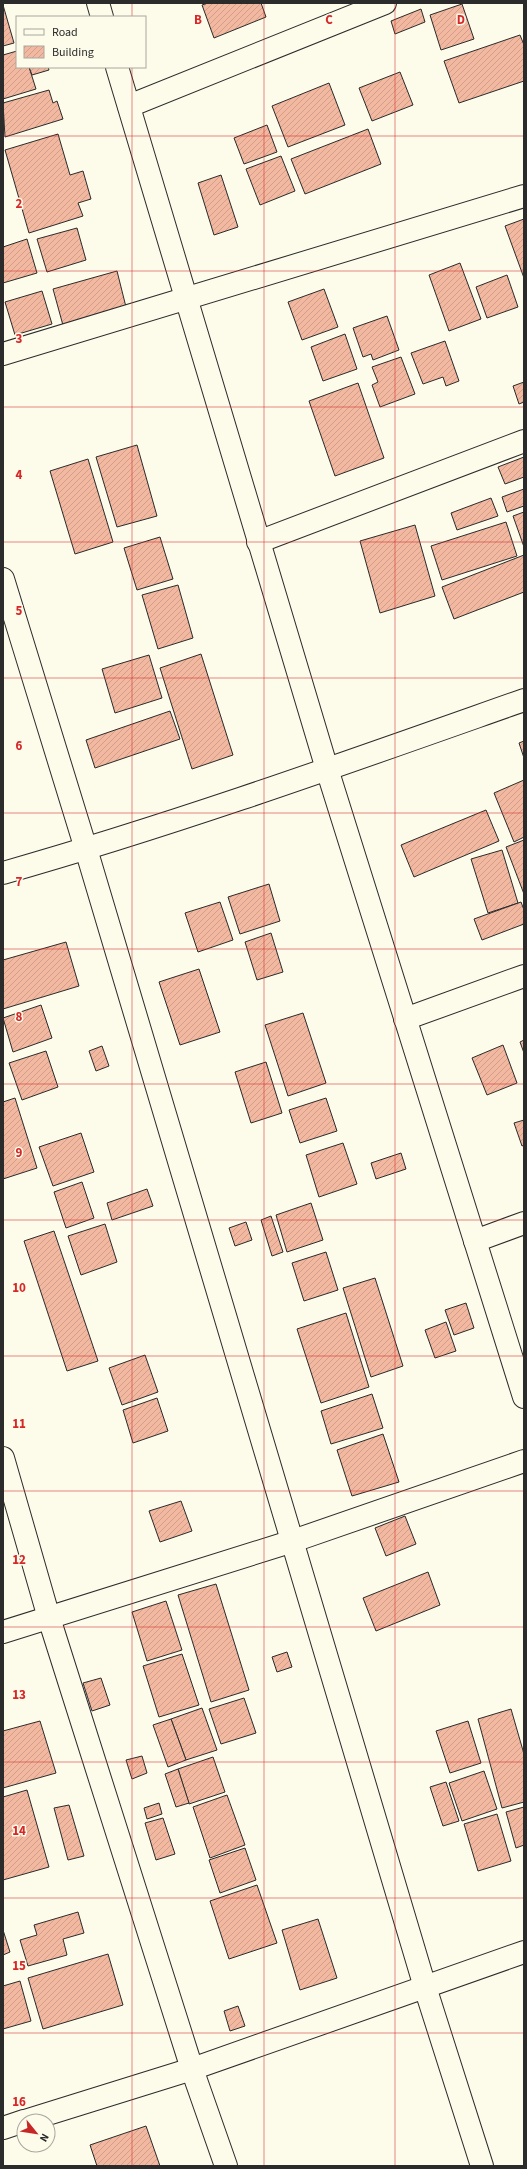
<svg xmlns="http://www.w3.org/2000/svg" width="527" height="2169" viewBox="0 0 527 2169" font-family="'Source Sans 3',sans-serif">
	<defs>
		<pattern id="building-hatch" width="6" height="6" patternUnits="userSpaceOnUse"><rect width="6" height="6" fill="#f2b8a0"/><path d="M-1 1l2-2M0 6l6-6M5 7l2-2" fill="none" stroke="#d09e8a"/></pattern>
	</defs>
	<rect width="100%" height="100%" fill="#fdfbea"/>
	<g fill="url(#building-hatch)" stroke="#2b2b2b">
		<path d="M208,3H261L266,17L214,38L202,5Z"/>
		<path d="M462,4L474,39L441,50L430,15Z"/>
		<path d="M3,5L14,43L3,46Z"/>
		<path d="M421,9L425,22L395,34L391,21Z"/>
		<path d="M520,35L524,45V81L459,103L444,61Z"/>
		<path d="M17,51V67H29L36,89L3,99V55Z"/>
		<path d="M29,67H48L49,70L32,75Z"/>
		<path d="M400,72L413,105L372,121L359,88Z"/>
		<path d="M329,83L345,125L288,147L272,106Z"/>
		<path d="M49,90L53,103L57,101L63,119L5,137L3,103Z"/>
		<path d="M267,125L277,152L244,164L234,138Z"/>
		<path d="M368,129L381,164L305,194L291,159Z"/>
		<path d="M58,134L70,175L83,171L91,199L78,203L83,216L29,233L5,150Z"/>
		<path d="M281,156L295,191L260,205L246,169Z"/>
		<path d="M221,175L238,227L214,235L198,183Z"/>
		<path d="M524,219V278L505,226Z"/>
		<path d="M77,228L86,260L47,272L37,239Z"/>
		<path d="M27,239L37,273L3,283V247Z"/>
		<path d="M460,263L481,319L449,331L429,275Z"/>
		<path d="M117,271L127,311L64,329L53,289Z"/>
		<path d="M507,275L518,307L487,318L476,287Z"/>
		<path d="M324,289L338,327L302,340L288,302Z"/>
		<path d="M42,291L52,324L15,335L5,302Z"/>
		<path d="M387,316L399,350L373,360L371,354L363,357L353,328Z"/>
		<path d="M345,334L357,369L323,381L311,347Z"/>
		<path d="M445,341L459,381L446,386L443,377L423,384L411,353Z"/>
		<path d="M401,357L415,394L380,407L372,385L378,382L372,367Z"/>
		<path d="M524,382V402L519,404L513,386Z"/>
		<path d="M358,383L384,458L335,476L309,401Z"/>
		<path d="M137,445L157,516L117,527L96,457Z"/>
		<path d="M524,457V477L505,484L498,467Z"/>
		<path d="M88,459L113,542L75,554L50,471Z"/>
		<path d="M524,489V506L507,512L502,497Z"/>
		<path d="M491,498L498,516L457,530L451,513Z"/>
		<path d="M524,512V547L513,516Z"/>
		<path d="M506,522L517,556L442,580L431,546Z"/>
		<path d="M415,525L435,596L380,613L360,541Z"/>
		<path d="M160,537L173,579L137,590L124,548Z"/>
		<path d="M524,555V592L454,619L442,587Z"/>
		<path d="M178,585L193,638L158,649L142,595Z"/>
		<path d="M201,654L233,755L192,769L160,668Z"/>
		<path d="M149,655L162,698L115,713L102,669Z"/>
		<path d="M170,711L180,739L95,768L86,740Z"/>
		<path d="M524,741V758L519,743Z"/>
		<path d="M524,780V837L514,842L494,793Z"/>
		<path d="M486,810L499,841L414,877L401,845Z"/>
		<path d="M524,840V894L506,847Z"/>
		<path d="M502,850L518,903L488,913L471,859Z"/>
		<path d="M269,884L280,921L240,934L228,897Z"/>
		<path d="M220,902L233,940L198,952L185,913Z"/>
		<path d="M521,902L524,910V924L482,940L474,919Z"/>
		<path d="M271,933L283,972L257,980L245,942Z"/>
		<path d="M66,942L79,986L3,1009V960Z"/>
		<path d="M199,969L220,1032L180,1045L159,982Z"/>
		<path d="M41,1005L52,1038L13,1052L3,1018Z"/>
		<path d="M303,1013L326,1083L288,1096L265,1025Z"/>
		<path d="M524,1040V1053L520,1042Z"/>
		<path d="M503,1045L517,1083L487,1095L472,1058Z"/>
		<path d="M102,1046L109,1066L96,1071L89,1051Z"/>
		<path d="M46,1051L58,1087L22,1100L9,1063Z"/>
		<path d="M266,1062L282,1113L251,1123L235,1072Z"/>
		<path d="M15,1098L37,1168L3,1179V1102Z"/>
		<path d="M326,1098L337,1131L300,1143L289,1110Z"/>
		<path d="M524,1120V1145L522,1146L514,1123Z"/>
		<path d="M81,1133L94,1172L53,1186L39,1147Z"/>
		<path d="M343,1143L357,1184L319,1197L306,1155Z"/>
		<path d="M401,1153L406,1169L376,1179L371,1163Z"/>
		<path d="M82,1182L94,1218L66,1228L54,1192Z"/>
		<path d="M147,1189L153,1206L112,1220L107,1203Z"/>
		<path d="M311,1203L323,1240L287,1252L276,1215Z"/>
		<path d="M271,1216L283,1252L272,1256L261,1220Z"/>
		<path d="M246,1222L252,1240L235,1246L229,1228Z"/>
		<path d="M105,1224L117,1262L81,1275L68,1236Z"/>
		<path d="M54,1231L98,1361L67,1371L24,1241Z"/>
		<path d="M326,1252L338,1290L304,1301L292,1263Z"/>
		<path d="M375,1278L403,1366L371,1377L343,1288Z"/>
		<path d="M466,1303L474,1328L454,1335L445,1310Z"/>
		<path d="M346,1313L369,1387L321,1403L297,1329Z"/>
		<path d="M446,1322L456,1351L435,1358L425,1330Z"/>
		<path d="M145,1355L158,1392L122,1405L109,1368Z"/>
		<path d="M372,1394L383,1428L331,1444L321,1411Z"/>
		<path d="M157,1398L168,1431L133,1443L123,1410Z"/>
		<path d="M383,1434L399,1482L352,1496L337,1450Z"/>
		<path d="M181,1501L192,1531L160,1542L149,1511Z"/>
		<path d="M405,1516L416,1544L386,1556L375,1528Z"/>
		<path d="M428,1572L440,1605L376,1631L363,1598Z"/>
		<path d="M216,1584L249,1690L211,1702L178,1595Z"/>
		<path d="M166,1601L182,1650L147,1661L132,1612Z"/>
		<path d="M287,1652L292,1667L277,1672L272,1657Z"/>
		<path d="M182,1654L199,1705L159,1717L143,1666Z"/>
		<path d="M101,1678L110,1705L92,1711L83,1683Z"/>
		<path d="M244,1698L256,1733L221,1744L209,1709Z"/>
		<path d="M202,1708L217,1750L186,1760L171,1719Z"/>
		<path d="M511,1709L524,1754V1802L502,1808L478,1719Z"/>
		<path d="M171,1719L186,1760L168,1767L153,1725Z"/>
		<path d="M40,1721L56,1773L3,1788V1731Z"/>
		<path d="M468,1721L481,1763L450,1773L436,1731Z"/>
		<path d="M142,1756L147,1773L132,1779L126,1760Z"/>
		<path d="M213,1757L225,1792L189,1804L178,1769Z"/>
		<path d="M178,1769L189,1803L176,1807L165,1774Z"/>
		<path d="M484,1771L497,1809L462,1821L449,1783Z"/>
		<path d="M446,1782L459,1821L443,1826L430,1787Z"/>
		<path d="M27,1790L49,1867L3,1880V1797Z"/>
		<path d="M227,1795L245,1845L210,1858L193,1807Z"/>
		<path d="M159,1803L162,1814L147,1819L144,1808Z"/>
		<path d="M69,1805L84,1856L68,1860L54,1808Z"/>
		<path d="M524,1807V1845L516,1848L506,1812Z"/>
		<path d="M497,1814L511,1861L478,1871L464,1824Z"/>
		<path d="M163,1818L175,1854L156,1860L145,1823Z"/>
		<path d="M245,1848L256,1880L220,1893L209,1860Z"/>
		<path d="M257,1885L277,1943L229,1959L210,1901Z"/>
		<path d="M78,1912L84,1933L63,1939L67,1955L28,1966L20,1940L37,1935L34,1925Z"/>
		<path d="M318,1919L337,1978L300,1990L282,1930Z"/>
		<path d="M3,1930L10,1952L3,1955Z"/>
		<path d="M108,1954L123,2005L43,2029L28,1978Z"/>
		<path d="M20,1981L31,2021L3,2029V1986Z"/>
		<path d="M238,2006L245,2026L230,2031L224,2011Z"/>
		<path d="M146,2126L160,2166H97L90,2145Z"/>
	</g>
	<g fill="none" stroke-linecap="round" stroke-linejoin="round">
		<defs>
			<g id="street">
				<path d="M98,3L102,17"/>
				<path d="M117,67L327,769L524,1397"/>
				<path d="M129,106L385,3"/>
				<path d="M3,354L524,196"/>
				<path d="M258,542L524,441"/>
				<path d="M3,579L86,849L425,1987L482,2166"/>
				<path d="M3,873C179,823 351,761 524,700"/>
				<path d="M405,1019L524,976"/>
				<path d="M475,1241L524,1223"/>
				<path d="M3,1458L49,1618L192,2069L226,2166"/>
				<path d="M3,1632L293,1541L524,1461"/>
				<path d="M25,2121L192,2069L524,1952"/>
				<path d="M3,2128L24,2121"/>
			</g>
		</defs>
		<use href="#street" stroke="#2b2b2b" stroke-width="24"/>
		<use href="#street" stroke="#fdfbea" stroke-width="22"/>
	</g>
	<path fill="none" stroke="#d62828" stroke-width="1" stroke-opacity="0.55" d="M132,3V17M264,3V2166M395,3V2166M132,67V2166M3,136H524M3,271H524M3,407H524M3,542H524M3,678H524M3,813H524M3,949H524M3,1084H524M3,1220H524M3,1356H524M3,1491H524M3,1627H524M3,1762H524M3,1898H524M3,2033H524"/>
	<g font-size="13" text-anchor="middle" font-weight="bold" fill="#d62828" stroke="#fdfbea" stroke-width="3" stroke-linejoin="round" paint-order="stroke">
		<text x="198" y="24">B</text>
		<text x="329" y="24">C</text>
		<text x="461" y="24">D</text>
		<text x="19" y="208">2</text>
		<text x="19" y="343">3</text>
		<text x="19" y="479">4</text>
		<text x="19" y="615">5</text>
		<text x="19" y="750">6</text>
		<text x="19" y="886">7</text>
		<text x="19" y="1021">8</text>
		<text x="19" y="1157">9</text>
		<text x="19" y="1292">10</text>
		<text x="19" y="1428">11</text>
		<text x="19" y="1564">12</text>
		<text x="19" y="1699">13</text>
		<text x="19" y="1835">14</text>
		<text x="19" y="1970">15</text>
		<text x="19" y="2106">16</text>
	</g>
	<rect width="527" height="2169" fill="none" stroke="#2b2b2b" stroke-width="8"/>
	<rect x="16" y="16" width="130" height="52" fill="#fdfbea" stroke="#a9a89e"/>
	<rect x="24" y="29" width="20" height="6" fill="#fdfbea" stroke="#a9a89e"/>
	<text x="52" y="36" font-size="12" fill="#2b2b2b">Road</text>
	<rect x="24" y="46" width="20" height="12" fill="url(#building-hatch)" stroke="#a9a89e"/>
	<text x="52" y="56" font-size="12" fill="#2b2b2b">Building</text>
	<g transform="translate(36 2133) rotate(120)"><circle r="19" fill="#fdfbea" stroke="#a9a89e"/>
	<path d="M0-3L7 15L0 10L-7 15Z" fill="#c62828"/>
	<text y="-6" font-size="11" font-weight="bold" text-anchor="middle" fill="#2b2b2b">N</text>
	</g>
</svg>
